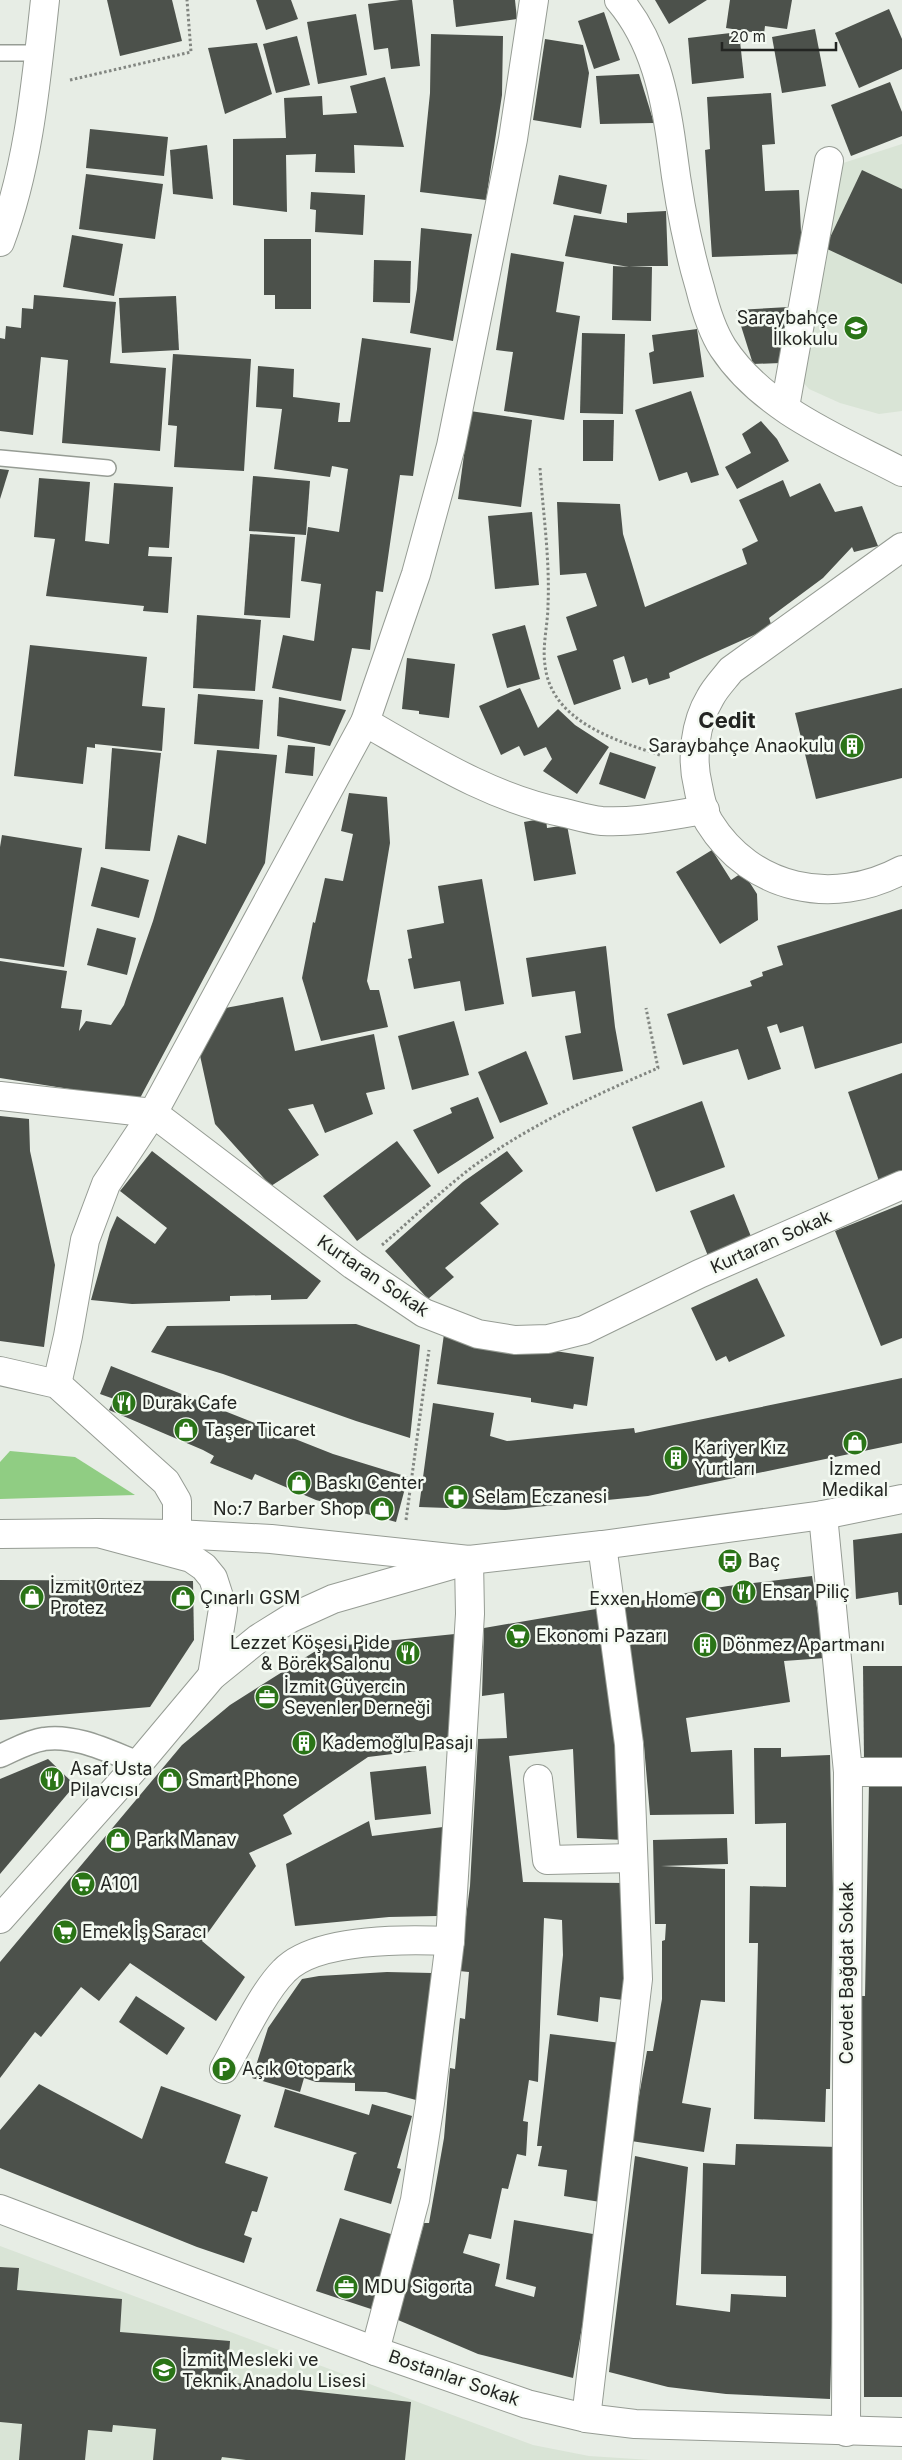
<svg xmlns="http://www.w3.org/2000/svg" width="902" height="2460" viewBox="0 0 902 2460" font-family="Inter,sans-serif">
	<rect width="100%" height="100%" fill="#e7ede5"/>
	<g fill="#d9e4d6">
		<path d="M902,144V411L879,414L840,403L809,389L801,380L837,165Z"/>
		<path d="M0,2246L533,2445L589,2456L651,2460H0Z"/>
	</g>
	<path fill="#90cd83" d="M10,1451L75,1457L135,1495L0,1499V1462Z"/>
	<g fill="#4c514b">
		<path d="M107,0H172L182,41L120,56Z"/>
		<path d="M256,0H291L298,19L266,30Z"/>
		<path d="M400,0H412L420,66L391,69L388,48L374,50L368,4Z"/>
		<path d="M453,0H515L517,19L456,27Z"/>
		<path d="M655,0H707L669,24Z"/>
		<path d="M730,0H792L787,29L765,26L764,34L726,28Z"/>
		<path d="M889,9L902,39V69L859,88L835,33Z"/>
		<path d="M604,12L620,60L594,69L578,21Z"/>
		<path d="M356,14L367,75L318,84L307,22Z"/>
		<path d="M815,29L826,86L782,93L772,37Z"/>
		<path d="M739,32L744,78L692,84L688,38Z"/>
		<path d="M431,34L503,36L502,95L486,200L420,192L430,93Z"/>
		<path d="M297,36L310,85L276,93L263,44Z"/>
		<path d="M545,39L583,45L589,73L581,128L533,120Z"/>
		<path d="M257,43L272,94L225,114L208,48Z"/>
		<path d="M639,74L654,123L600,124L596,76Z"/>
		<path d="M385,77L404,147L354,145L355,173L315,172L316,154L286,155L287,212L233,205V139L286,138L284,98L322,96L323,115L357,113L350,86Z"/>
		<path d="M890,82L902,112V136L851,156L831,105Z"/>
		<path d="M771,93L775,144L762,145L765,191L799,190L802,254L712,257L705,150L710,149L707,97Z"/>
		<path d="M90,129L168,137L164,176L86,168Z"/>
		<path d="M207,145L213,199L173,194L170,150Z"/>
		<path d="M862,170L902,189V284L825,248Z"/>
		<path d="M86,174L163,184L155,239L79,229Z"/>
		<path d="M559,175L607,185L601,214L553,204Z"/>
		<path d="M311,192L365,195L363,235L315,232L316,210L310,209Z"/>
		<path d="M666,211L668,266H629L652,267L651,321L612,320L613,266L629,267L565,256L574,215L627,223V213Z"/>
		<path d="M421,228L472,234L453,341L410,333L417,289Z"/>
		<path d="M72,235L123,244L114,296L63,287Z"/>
		<path d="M264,239H311V309H275V295H264Z"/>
		<path d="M511,253L564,262L556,312L580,316L564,420L504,411L513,352L496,350Z"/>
		<path d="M374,260L411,261L410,303L373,302Z"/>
		<path d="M34,295L116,302L110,363L166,368L160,451L62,443L68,360L41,357L33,435L0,431V338L5,339L6,326L21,328L22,308L33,309Z"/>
		<path d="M176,296L179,350L122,353L119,298Z"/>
		<path d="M789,307L781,363L753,364L736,310Z"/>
		<path d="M697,329L704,377L653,384L649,353L654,351L652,335Z"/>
		<path d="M582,333L625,334L623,414L580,413Z"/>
		<path d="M362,338L431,348L413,476L400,475L383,592L376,591L370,650L352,648L341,701L272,688L283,635L314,641L321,584L301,581L308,527L339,532L348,469L332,466L330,477L274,469L282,409L256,407L258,366L294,369L293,397L340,403L338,422H350Z"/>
		<path d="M173,354L251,359L244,471L174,467L177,426L168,425Z"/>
		<path d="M691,391L719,475L691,483L687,472L659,481L635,410Z"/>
		<path d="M470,411L532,420L521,507L458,499Z"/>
		<path d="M583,420H614L613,461H583Z"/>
		<path d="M761,421L777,439L789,461L737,489L725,467L751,453L742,434Z"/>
		<path d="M0,469L9,470L0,499Z"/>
		<path d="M253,476L310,481L306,535L249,531Z"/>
		<path d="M39,478L90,482L85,541L109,544L114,483L173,487L169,548L149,547L148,556L172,557L168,613L143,611L144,606L46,596L55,539L34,537Z"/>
		<path d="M783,480L790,497L820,483L835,512L862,506L878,546L854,552L852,547L823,578L769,618L772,627L669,673L670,678L649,685L647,678L632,683L624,656L613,660L621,689L574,705L557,656L577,650L566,617L597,606L586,573L560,575L557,502L620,504L623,534L645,607L747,564L742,549L758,541L739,500Z"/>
		<path d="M532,512L539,585L495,589L488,516Z"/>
		<path d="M250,534L295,537L290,618L244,615Z"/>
		<path d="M197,615L261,620L255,691L193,688Z"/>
		<path d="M525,625L540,679L507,688L492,634Z"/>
		<path d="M30,645L147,657L142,706L165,708L162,751L95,744V748L87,747L83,784L14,776Z"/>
		<path d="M407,658L455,664L449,718L419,714V711L402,709Z"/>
		<path d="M520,688L538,728L558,709L575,725L609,747L577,794L543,771L552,759L546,747L524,756L519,746L501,755L479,706Z"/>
		<path d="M902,688V778L816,799L795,713Z"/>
		<path d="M198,694L263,700L259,749L194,744Z"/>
		<path d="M279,697L346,710L330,746L277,736Z"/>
		<path d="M288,745L315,747L313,776L285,773Z"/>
		<path d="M112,748L161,753L150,851L105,849Z"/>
		<path d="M217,750L277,755L265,863L139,1100L0,1078V961L67,971L61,1008L82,1010L79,1031L86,1021L111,1025L124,1005L153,921L178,835L206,844Z"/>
		<path d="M610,752L656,767L645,799L599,784Z"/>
		<path d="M349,793L387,797L390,843L367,981L370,990H379L388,1027L321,1041L302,978L313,922L315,923L325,878L343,881L353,834L341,831Z"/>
		<path d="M546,818L547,828L567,825L576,874L534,881L524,822Z"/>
		<path d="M2,835L82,848L64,967L0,958V847Z"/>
		<path d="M712,850L731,880L743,872L757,894L758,920L720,944L676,872Z"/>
		<path d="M101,867L149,880L139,918L91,906Z"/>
		<path d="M482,879L504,1004L465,1011L460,981L414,989L408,959L412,958L407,930L444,923L438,886Z"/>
		<path d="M902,909V1043L815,1069L803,1026L780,1033L777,1024L767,1027L781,1069L748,1080L738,1049L683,1065L667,1014L752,986L750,981L763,976L762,972L783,965L777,946Z"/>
		<path d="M97,928L136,938L127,975L87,965Z"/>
		<path d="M606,946L615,1027L623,1071L573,1080L565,1036L581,1033L575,991L532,997L526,958Z"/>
		<path d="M283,997L295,1051L374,1034L385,1089L366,1093L373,1114L325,1133L313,1104L288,1109L319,1155L271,1186L215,1124L199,1051L220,1009Z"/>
		<path d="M454,1021L469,1075L412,1090L398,1036Z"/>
		<path d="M526,1051L548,1104L500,1123L478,1072Z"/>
		<path d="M902,1073V1173L879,1181L848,1092Z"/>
		<path d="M478,1097L494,1138L438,1174L413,1130L452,1113L450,1108Z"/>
		<path d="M702,1101L725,1167L656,1192L632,1127Z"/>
		<path d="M0,1116L29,1119L30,1151L55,1265L44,1347L0,1341Z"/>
		<path d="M397,1141L431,1186L357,1241L323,1196Z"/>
		<path d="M152,1151L321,1281L307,1299L271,1300V1295L230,1296V1301L132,1304L91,1300L110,1232L117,1216L155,1244L167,1228L120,1191Z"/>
		<path d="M507,1151L523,1171L480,1203L499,1224L445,1268L454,1277L428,1299L385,1251L463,1182Z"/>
		<path d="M734,1194L752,1239L708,1256L690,1211Z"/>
		<path d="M902,1204V1338L881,1346L835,1231Z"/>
		<path d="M757,1278L785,1336L729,1362L726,1356L716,1361L691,1308Z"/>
		<path d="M356,1324L420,1345L410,1438L356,1421L223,1374L151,1352L167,1326Z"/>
		<path d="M444,1334L594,1357L587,1406L574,1404L573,1409L531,1402V1398L437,1384Z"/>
		<path d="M111,1366L333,1454L408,1477L396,1522L316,1500L255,1474L252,1480L210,1463L214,1456L203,1450L109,1410L114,1399L100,1394Z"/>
		<path d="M902,1378V1443L648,1496L505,1510L419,1507L433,1403L494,1413L490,1436L507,1441L634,1428L635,1433Z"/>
		<path d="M902,1533V1605H899L898,1592L856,1599L853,1540Z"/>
		<path d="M812,1576L825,1658L784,1661L790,1702L686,1718L691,1752L732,1750L734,1814L650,1815L644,1746L621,1604L728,1586Z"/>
		<path d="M0,1580L193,1581L194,1640L150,1707L0,1720Z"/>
		<path d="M596,1609L622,1763L625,1840L577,1838L573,1749L509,1756L523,1882L627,1883L628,1962L623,2000L600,1997L598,2022L557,2015L563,1955L562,1920L544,1918L538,2082L529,2080L523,2121L528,2122L526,2156L517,2154L508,2189L502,2188L491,2239L469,2234L463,2253L500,2264L495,2286L534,2297L536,2287L506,2279L514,2220L593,2234L587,2299L573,2378L478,2354L398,2320L424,2223H429L444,2138L450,2068L455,2069L460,2018L465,2019L469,1972L459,1971L470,1886L478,1739L507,1738L504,1693L482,1696L484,1628Z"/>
		<path d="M455,1634L450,1747L368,1757L283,1815L292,1834L249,1853L256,1866L202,1941L245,1977L216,2021L130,1963L99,2001L81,1987L41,2037L35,2032L0,2078V1962L182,1745L230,1705L314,1652L346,1645Z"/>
		<path d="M863,1666H902V1760H864Z"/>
		<path d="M754,1748H781V1757L830,1755L833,1888L830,2089H826L825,2122L754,2119L758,1943H749L750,1886L786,1887V1823L755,1824Z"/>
		<path d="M48,1759L75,1785L0,1874V1779Z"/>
		<path d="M426,1766L431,1814L375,1820L370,1772Z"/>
		<path d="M869,1783L902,1784V2397H864L862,1996H865Z"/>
		<path d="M369,1821L372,1836L443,1827L437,1916L389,1917L295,1926L286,1864Z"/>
		<path d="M727,1838L728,1864L661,1866L725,1869V2002L701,2000L682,2103L711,2108L704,2152L631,2141L647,2051H653L662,1999V1941L665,1940L666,1924H655L653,1840Z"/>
		<path d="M387,1972L432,1973L416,2100L386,2092L355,2091V2083L316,2082L304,2078L300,2092L252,2078L268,2028L302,1979L319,1976Z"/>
		<path d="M136,1996L185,2028L167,2055L119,2022Z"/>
		<path d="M550,2034L621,2043L600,2202L564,2196L567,2170L538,2166L542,2146H537Z"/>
		<path d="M39,2084L142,2139L161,2086L241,2115L225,2163L268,2177L257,2212L252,2211L244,2235L252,2238L244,2263L197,2247L0,2168V2130Z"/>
		<path d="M285,2089L369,2115L372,2104L412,2116L397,2168L401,2169L391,2204L344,2190L354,2155L357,2153L274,2127Z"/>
		<path d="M736,2144L837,2147L830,2399L726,2394L668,2387L609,2372L635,2156L688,2167L676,2305L730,2312L731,2294L786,2297V2276L701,2274L703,2163L735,2165Z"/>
		<path d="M340,2218L394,2235L371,2309L316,2291Z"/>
		<path d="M0,2267L19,2268L17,2290L122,2299L120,2332L230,2341L227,2382L411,2402L405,2460H246L222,2457L221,2460H153L156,2429L113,2425L112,2432L88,2430L85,2460H19L22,2424L0,2422Z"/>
	</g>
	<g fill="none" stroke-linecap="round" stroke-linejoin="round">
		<defs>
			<g id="service">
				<path d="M0,53H39"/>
				<path d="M0,458L108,468"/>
			</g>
			<path id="pedestrian" d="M0,1756C14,1750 29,1741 44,1739C75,1734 110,1752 139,1763"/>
			<g id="minor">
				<path d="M619,0C654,41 665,95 672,147C678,196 686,241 700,288C705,308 712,331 723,348C764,410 839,439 902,472"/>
				<path d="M785,407L829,161"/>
				<path d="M365,722C430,759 491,798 565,813C577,816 590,820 602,821C637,823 671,815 705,810"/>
				<path d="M0,1096L153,1113L353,1265L424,1313L478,1334L515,1340L548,1339L584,1330L699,1274L902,1185"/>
				<path d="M0,1371L57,1384L166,1482L177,1501V1534"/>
				<path d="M57,1384L68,1336L85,1240L106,1184L153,1113L365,722L416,574L451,446L513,139L534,0"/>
				<path d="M823,1515L848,1772L846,2432"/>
				<path d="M848,1772H902"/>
				<path d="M538,1779L547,1860L633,1858"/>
				<path d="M224,2069C240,2041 262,1993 284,1971C315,1938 407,1939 450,1941"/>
				<path d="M0,2209L375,2351L527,2404L586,2418L635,2424L902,2432"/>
				<path d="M375,2351L415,2200L430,2103L450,1941L470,1614L469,1560"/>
				<path d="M586,2418L638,1979L629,1744L602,1545"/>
			</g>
			<g id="secondary">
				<path d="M0,242C29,165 36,82 45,0"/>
				<path d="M902,547L731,670C724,679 715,688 710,698C695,723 691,758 698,786C700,797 703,812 709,822C751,890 833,907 902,870"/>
			</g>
			<g id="primary">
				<path d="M98,1533L177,1534L271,1539L469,1560L602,1545L823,1515L902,1499"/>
				<path d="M0,1534L98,1533L191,1558L204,1567L213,1578L223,1609L212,1676"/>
				<path d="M0,1919L139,1763L212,1676L259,1638L291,1618L333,1599L455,1564"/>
			</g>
		</defs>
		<use href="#service" stroke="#969c94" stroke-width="18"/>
		<use href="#pedestrian" stroke="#969c94" stroke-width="25"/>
		<use href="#minor" stroke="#969c94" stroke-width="30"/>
		<use href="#secondary" stroke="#969c94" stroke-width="30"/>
		<use href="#primary" stroke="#969c94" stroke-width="30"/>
		<g stroke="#828681" stroke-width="3" stroke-dasharray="2.5 2.5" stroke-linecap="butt">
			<path d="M70,80L191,52L187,0"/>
			<path d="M540,468C543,513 550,559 548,605C548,624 542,646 545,665C551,721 614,740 660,755"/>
			<path d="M382,1245C411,1220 440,1192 471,1168C528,1126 593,1096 658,1068L646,1008"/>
			<path d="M406,1520L429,1350"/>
		</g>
		<use href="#service" stroke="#fff" stroke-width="15"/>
		<use href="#pedestrian" stroke="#fff" stroke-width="22"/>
		<use href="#minor" stroke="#fff" stroke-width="28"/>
		<use href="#secondary" stroke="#fff" stroke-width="28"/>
		<use href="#primary" stroke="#fff" stroke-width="28"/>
	</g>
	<defs>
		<symbol id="school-disc" viewBox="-11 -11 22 22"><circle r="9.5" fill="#2a7417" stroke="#f4faf2"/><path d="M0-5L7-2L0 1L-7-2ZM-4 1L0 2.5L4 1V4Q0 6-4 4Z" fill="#fff"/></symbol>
		<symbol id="building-disc" viewBox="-11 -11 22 22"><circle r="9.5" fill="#2a7417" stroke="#f4faf2"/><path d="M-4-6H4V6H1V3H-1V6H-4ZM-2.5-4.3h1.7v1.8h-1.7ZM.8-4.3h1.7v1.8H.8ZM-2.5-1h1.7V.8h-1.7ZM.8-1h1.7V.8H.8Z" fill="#fff"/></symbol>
		<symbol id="restaurant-disc" viewBox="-11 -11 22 22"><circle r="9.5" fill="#2a7417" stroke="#f4faf2"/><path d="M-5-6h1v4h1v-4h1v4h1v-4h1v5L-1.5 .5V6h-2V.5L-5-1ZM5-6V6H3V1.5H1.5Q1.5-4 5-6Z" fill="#fff"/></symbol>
		<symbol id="shop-disc" viewBox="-11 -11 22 22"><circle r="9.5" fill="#2a7417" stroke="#f4faf2"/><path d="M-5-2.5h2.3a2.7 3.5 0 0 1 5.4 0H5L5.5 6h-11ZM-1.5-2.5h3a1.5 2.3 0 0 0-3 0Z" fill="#fff"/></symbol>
		<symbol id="pharmacy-disc" viewBox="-11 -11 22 22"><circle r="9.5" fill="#2a7417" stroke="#f4faf2"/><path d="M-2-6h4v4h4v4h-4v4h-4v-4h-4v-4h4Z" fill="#fff"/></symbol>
		<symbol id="bus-disc" viewBox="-11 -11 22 22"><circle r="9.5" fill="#2a7417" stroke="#f4faf2"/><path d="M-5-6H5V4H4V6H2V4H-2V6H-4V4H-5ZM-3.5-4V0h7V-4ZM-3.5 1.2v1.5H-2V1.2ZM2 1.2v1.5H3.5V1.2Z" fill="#fff"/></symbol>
		<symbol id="supermarket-disc" viewBox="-11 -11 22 22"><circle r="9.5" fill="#2a7417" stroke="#f4faf2"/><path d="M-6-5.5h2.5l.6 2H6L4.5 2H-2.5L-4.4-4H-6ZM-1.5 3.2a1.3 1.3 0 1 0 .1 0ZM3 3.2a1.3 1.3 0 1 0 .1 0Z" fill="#fff"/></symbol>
		<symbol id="office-disc" viewBox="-11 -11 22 22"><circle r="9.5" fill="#2a7417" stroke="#f4faf2"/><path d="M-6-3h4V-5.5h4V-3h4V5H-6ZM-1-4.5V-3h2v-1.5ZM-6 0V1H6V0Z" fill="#fff"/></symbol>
		<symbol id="parking-disc" viewBox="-11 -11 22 22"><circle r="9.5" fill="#2a7417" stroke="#f4faf2"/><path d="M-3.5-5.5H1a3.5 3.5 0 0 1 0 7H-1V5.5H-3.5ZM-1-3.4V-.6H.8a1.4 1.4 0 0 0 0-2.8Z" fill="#fff"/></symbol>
	</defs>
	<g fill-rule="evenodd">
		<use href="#school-disc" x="842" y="314" width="28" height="28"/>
		<use href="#building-disc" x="838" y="732" width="28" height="28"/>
		<use href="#restaurant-disc" x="110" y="1389" width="28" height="28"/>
		<use href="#shop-disc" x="172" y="1416" width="28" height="28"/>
		<use href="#shop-disc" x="841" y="1429" width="28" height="28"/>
		<use href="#building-disc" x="662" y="1444" width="28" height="28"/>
		<use href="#shop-disc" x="285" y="1469" width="28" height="28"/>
		<use href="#pharmacy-disc" x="442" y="1483" width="28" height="28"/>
		<use href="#shop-disc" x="368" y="1495" width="28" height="28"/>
		<use href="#bus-disc" x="716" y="1547" width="28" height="28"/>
		<use href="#restaurant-disc" x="730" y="1578" width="28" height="28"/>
		<use href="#shop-disc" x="18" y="1583" width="28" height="28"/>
		<use href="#shop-disc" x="169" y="1584" width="28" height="28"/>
		<use href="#shop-disc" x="699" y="1585" width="28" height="28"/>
		<use href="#supermarket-disc" x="504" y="1622" width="28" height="28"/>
		<use href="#building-disc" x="691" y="1631" width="28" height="28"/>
		<use href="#restaurant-disc" x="394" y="1639" width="28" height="28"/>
		<use href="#office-disc" x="253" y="1683" width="28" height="28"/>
		<use href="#building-disc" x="290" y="1729" width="28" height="28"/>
		<use href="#restaurant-disc" x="38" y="1765" width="28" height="28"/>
		<use href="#shop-disc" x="156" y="1766" width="28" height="28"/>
		<use href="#shop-disc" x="104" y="1826" width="28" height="28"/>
		<use href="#supermarket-disc" x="69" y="1870" width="28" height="28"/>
		<use href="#supermarket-disc" x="51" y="1918" width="28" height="28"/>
		<use href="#parking-disc" x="210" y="2055" width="28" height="28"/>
		<use href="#office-disc" x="332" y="2273" width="28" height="28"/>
		<use href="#school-disc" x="150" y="2356" width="28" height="28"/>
	</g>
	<g text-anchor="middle" stroke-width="5" stroke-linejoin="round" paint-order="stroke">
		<g font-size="18" fill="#232522" stroke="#f4faf2" text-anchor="start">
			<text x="838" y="324" text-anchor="end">Saraybahçe<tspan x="838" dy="21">İlkokulu</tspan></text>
			<text x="834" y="752" text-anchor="end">Saraybahçe Anaokulu</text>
			<text x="142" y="1409">Durak Cafe</text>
			<text x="204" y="1436">Taşer Ticaret</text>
			<text x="694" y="1454">Kariyer Kız<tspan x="694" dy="21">Yurtları</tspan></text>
			<text x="855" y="1475" text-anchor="middle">İzmed<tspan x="855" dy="21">Medikal</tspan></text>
			<text x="316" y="1489">Baskı Center</text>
			<text x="474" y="1503">Selam Eczanesi</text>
			<text x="364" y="1515" text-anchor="end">No:7 Barber Shop</text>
			<text x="748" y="1567">Baç</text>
			<text x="50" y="1593">İzmit Ortez<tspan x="50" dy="21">Protez</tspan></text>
			<text x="762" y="1598">Ensar Piliç</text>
			<text x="200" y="1604">Çınarlı GSM</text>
			<text x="696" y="1605" text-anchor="end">Exxen Home</text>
			<text x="536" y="1642">Ekonomi Pazarı</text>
			<text x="390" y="1649" text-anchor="end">Lezzet Köşesi Pide<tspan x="390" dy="21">&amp; Börek Salonu</tspan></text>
			<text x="722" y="1651">Dönmez Apartmanı</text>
			<text x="284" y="1693">İzmit Güvercin<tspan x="284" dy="21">Sevenler Derneği</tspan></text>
			<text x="322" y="1749">Kademoğlu Pasajı</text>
			<text x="70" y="1775">Asaf Usta<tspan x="70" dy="21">Pilavcısı</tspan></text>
			<text x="188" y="1786">Smart Phone</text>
			<text x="136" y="1846">Park Manav</text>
			<text x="100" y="1890">A101</text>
			<text x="82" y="1938">Emek İş Saracı</text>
			<text x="242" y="2075">Açık Otopark</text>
			<text x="364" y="2293">MDU Sigorta</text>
			<text x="182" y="2366">İzmit Mesleki ve<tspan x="182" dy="21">Teknik Anadolu Lisesi</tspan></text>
		</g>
		<g font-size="18" fill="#232522" stroke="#f4faf2">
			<text transform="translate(771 1242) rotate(-24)" y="6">Kurtaran Sokak</text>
			<text transform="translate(373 1276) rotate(34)" y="6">Kurtaran Sokak</text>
			<text transform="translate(847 1973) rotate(-90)" y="6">Cevdet Bağdat Sokak</text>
			<text transform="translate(454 2378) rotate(19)" y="6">Bostanlar Sokak</text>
		</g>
		<g font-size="22" font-weight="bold" fill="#232522" stroke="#f4faf2">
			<text x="727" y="728">Cedit</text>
		</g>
	</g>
	<path d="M722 42v8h114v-8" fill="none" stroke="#232522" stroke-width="2.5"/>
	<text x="730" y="42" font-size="15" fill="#232522" stroke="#f4faf2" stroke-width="4" paint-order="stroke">20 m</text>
</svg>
